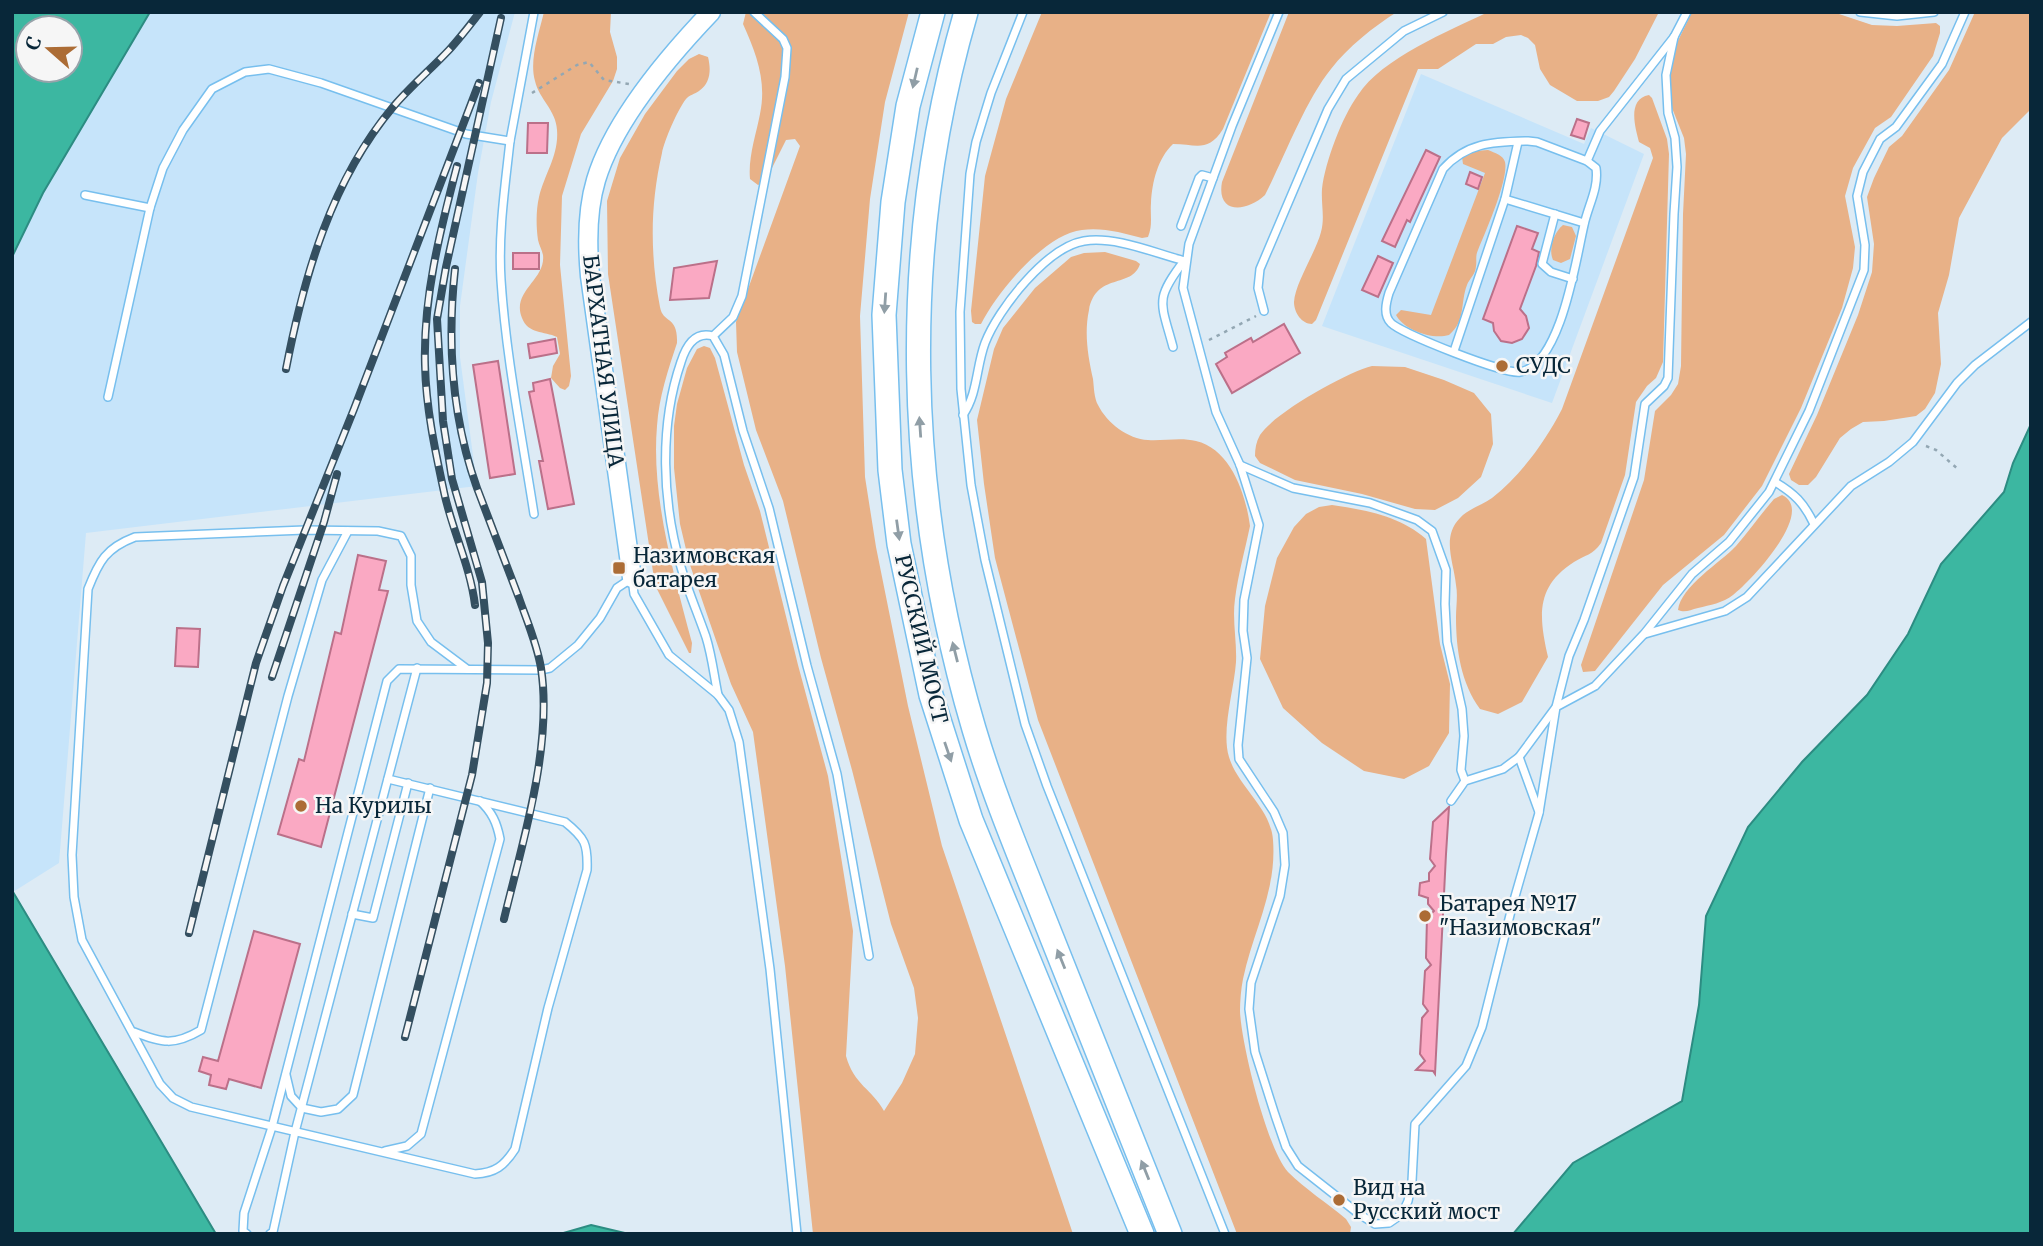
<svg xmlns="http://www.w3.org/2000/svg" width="2043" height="1246" viewBox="0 0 2043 1246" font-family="Merriweather,serif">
	<rect width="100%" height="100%" fill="#ddebf5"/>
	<g fill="#c6e4fa">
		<path d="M150,12H515L491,102L478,173L460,306V357L477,486L86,533L59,863L13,892L12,257L43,193Z"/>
		<path d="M1421,74L1584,144L1591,128L1644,154L1552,403L1322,326Z"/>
	</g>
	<g fill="#e8b187">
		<path d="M544,12H611L610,32L617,57V69L613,81L581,134L562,196L560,265L571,376L569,386L565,390L560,388L551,378L553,366L560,354L557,337C544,331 528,334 522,318C511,291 546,280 543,255C542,250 539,245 538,240C536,226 536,210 539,197C545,173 559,155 557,130C556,110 539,99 535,81C529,60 539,33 544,12Z"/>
		<path d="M746,12H909L885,102L870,199L860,316L865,477L876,547L908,706L942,846L1073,1234H813L785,966L753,732L731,684L689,562L680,524L674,468V426L677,404L687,368L697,349L704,346L710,348L715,358L744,465L760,511L798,665L828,776L853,931L846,1056C854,1085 872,1089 884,1111L902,1083L915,1054L918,1018L914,988L891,924L852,770L821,658L783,501L756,430L737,352L736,322L800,146L795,139L786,140L765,182L758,185L750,179C748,157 756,135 760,114C767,81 756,53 743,24Z"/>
		<path d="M1042,12H1271L1223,129C1208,153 1196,144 1173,144C1158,158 1152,182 1151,203C1150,215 1153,225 1148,237L1142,238C1123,233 1102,227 1082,230C1045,234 997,292 981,324H975L972,322L971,311L985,176L1006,99Z"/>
		<path d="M1289,12H1397C1373,27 1348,47 1331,69C1305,101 1284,158 1265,195C1247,212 1216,215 1222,182Z"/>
		<path d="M1488,12H1659L1635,59L1614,91L1609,97L1598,101H1577L1550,85L1540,69L1535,45L1528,38L1521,35L1506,37L1493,44H1476L1438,69H1418L1316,320L1312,324C1302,324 1294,313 1294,302C1295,283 1316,252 1321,232C1325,218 1321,204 1322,189C1325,162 1342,117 1358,95C1382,58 1449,31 1488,12Z"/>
		<path d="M1692,12H1833L1872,25L1897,26L1936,23L1940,26V33L1933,56L1891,117L1875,128L1853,168L1845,196L1855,247L1853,268L1842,308L1801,408L1762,486L1724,535L1663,585L1595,671L1583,672L1581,665L1644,480L1655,411L1671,395L1678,384L1681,366L1683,214L1686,154L1684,138L1664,88L1671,55Z"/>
		<path d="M1975,12H2031V109L2002,138L1959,218L1949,275L1938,313L1941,364L1935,393L1925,409L1916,416L1884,421L1863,422L1851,429L1840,438L1816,477L1808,485H1799L1791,480L1789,474L1817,415L1858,315L1872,272L1874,244L1867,197L1874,178L1889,147L1902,136L1949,70Z"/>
		<path d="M699,54L708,57C711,69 711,83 699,91C695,94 689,95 686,99C678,109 664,141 662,153C650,205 650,255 660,307C663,324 678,315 677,343C668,370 659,397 657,426C651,496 674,575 692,643L691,653H689L655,585L608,274L607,201L620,158L645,114L677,71L689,59Z"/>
		<path d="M1649,95L1652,98L1667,139L1669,154L1663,362L1656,378L1647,386L1636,402L1625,475L1601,543C1593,555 1585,555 1574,562C1535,587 1539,617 1548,657L1522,702L1498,714L1480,709C1461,683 1456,650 1456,617C1456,607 1458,595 1456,585C1454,563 1441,537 1460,518C1468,509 1482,505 1492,498C1521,475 1545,442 1562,409L1653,158L1650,148L1639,142C1635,127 1627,99 1649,95Z"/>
		<path d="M1488,150C1495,153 1503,155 1505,162C1509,179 1485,233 1478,250C1475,257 1477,260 1476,266C1476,274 1469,279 1467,285C1460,303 1466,321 1449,335C1432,340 1404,330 1396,315L1401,310L1431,315L1485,173L1463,164L1462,157L1476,151Z"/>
		<path d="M1563,225L1572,227L1576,236L1570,259L1561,263L1553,260C1548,249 1554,232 1563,225Z"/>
		<path d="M1105,252L1136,261L1140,264C1132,289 1096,272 1089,310C1084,333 1088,357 1093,379C1094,387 1094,398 1098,405C1107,423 1128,439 1148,440C1164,441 1181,437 1196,441C1231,449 1246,495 1250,526C1245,550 1238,575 1235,599C1232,620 1237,641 1236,662C1234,690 1221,731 1229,757C1238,787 1271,808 1273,840C1277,891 1253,931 1243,979C1241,989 1240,1001 1240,1011C1241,1043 1267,1149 1288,1172C1305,1189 1327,1203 1346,1219L1351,1227L1350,1234H1237L1038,720L995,558L984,484L977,420L994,349L1003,328L1035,288L1071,257L1084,253Z"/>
		<path d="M1372,366L1405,367L1444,380L1474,393L1491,414L1493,444L1481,477L1458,498L1435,510L1415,509L1362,494L1295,480L1260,463L1255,456C1255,449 1256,442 1260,435C1274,413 1347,372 1372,366Z"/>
		<path d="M1782,495C1817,511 1750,582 1733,595C1723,603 1710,605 1698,608C1690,610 1685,613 1678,610C1681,586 1720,563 1736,546C1749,531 1761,514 1774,499Z"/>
		<path d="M1332,505C1366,510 1400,516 1426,539L1440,644L1450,684L1449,733L1429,766L1404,779L1364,771L1322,743L1283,708L1260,659L1265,606L1277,558L1294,527L1306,514L1319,507Z"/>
	</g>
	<g fill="#3cb7a1" stroke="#2c8c82" stroke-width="2" fill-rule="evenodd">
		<path d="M12,12H150L43,193L12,257ZM28,28H70V70H28Z"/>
		<path d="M2031,424V1234H1513L1573,1163L1682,1101L1699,1005L1706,916L1748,827L1802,762L1867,695L1908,634L1941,564L2004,492L2013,463Z"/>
		<path d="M12,892H13L216,1234H12Z"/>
		<path d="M591,1225L629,1234H560Z"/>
	</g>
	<g fill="#faa9c3" stroke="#bb7089" stroke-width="2">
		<path d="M1577,119L1589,123L1584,139L1571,135Z"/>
		<path d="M528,123H548L547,153H527Z"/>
		<path d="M1426,150L1440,157L1410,222L1407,220L1395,247L1382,241Z"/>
		<path d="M1470,172L1482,177L1478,189L1466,184Z"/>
		<path d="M1517,226L1538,233L1532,249L1539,252L1536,266L1520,309L1526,316L1529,328L1522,339L1512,343L1501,341L1494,331L1493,323L1483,319Z"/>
		<rect x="513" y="253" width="26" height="16"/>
		<path d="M1378,256L1393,263L1378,297L1362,290Z"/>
		<path d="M717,261L709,298L670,300L674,268Z"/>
		<path d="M1284,324L1300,353L1232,393L1216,364L1227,357L1225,353L1251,338L1253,342Z"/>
		<path d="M555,339L557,353L530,358L528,344Z"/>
		<path d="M498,361L515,474L490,478L473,365Z"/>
		<path d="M550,379L574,504L548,509L539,461H543L529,392L534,391L533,383Z"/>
		<path d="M358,555L386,561L379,590L388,591L321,847L278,834L299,759L304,761L335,632L341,634Z"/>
		<path d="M177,628L200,629L198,667L175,666Z"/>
		<path d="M1449,807L1446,854L1435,1074L1433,1071L1416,1070L1425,1061L1420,1054L1422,1018L1428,1011L1423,1004L1425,971L1431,965L1426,958L1427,918L1434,911L1428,904V898L1419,895L1420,883L1429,881V873L1435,866L1430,859L1433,822Z"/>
		<path d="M254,931L300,944L261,1088L229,1079L226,1089L209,1085L211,1075L199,1071L203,1057L218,1061Z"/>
	</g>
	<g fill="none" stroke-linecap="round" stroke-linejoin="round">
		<defs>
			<g id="service">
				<path d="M1023,12L991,93L976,142L970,174L960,312L961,389L971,485L985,560L1025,724L1047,786L1225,1234"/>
				<path d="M1279,12L1232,126L1189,244L1183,288L1216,412L1240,465L1259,525L1244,600L1243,631L1247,658L1238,745L1239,759L1274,812L1283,833L1285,865L1280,896L1251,983L1249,1009L1255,1052L1275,1115L1286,1147L1298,1166L1359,1214L1375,1224L1389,1223L1402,1214L1408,1201L1412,1181L1415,1124L1466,1066L1482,1027L1512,907L1539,813L1556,707L1595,686L1644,634L1692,574L1729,542L1769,492L1809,411L1864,270L1865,245L1857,196L1863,172L1880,139L1896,127L1942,64L1965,12"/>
				<path d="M1860,12L1897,16L1934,12"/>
				<path d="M510,141C505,187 498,234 501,280C506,358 522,436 534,514"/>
				<path d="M1528,141L1537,142L1587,161L1596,168C1599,188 1588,206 1584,225C1576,259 1561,365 1520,372C1506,375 1402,334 1391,323C1383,315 1386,303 1389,293L1443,169C1467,142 1493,142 1528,141Z"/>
				<path d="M1587,161L1600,131L1674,37L1687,12"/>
				<path d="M85,195L150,208"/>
				<path d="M1505,199L1584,223"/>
				<path d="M1555,214L1542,264L1551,272L1573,279"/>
				<path d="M1181,226L1199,178L1202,175L1213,178"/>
				<path d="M1264,311L1258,288L1260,269L1328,109L1346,79L1404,31L1443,12"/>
				<path d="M713,336L733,317L742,296L785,77L787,48L783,39L754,12"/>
				<path d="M1173,347C1161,302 1154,300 1184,261"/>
				<path d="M1454,351L1505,199L1518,142"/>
				<path d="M108,397L150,208L163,168L183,130L212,89L245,72L269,69L321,83L466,134L510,141L534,12"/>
				<path d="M963,415C978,393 976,367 985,343C998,309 1047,247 1084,241C1116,236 1154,253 1185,261"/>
				<path d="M1240,465L1293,488L1370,503L1417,520L1432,531L1446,570L1445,604L1447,642L1462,709L1464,736L1461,770L1465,781"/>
				<path d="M1775,482C1794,493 1804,503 1814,524"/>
				<path d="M1645,634L1725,611L1747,597L1851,486L1889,462L1913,442L1957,383L1975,365L2031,322"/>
				<path d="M718,695C714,676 712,656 706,637C698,614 688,591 681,567C662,502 659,426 681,362C686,346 695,331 713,336L724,355L743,431L769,508L807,666L837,774L869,956"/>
				<path d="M1519,757L1539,812"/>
				<path d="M388,779L565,822C585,838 588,844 587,870L548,1008L515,1149C504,1166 495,1173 475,1174L191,1107L173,1098L160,1084L82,940L74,897L72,855L88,589C99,561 106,548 135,537L305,530L378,531L401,536L411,556V585L417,621L431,642L467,669"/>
				<path d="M1451,801L1465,781L1503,769L1519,757L1556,707L1569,656L1584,620L1634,477L1645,404L1664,386L1668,378L1674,214L1677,167L1675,138L1668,113L1666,75L1674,37"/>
				<path d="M352,914L373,918L408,783"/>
				<path d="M134,1032C162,1043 174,1046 201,1030L288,696L322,580L348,531"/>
				<path d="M286,1075L291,1096L302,1108L321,1112L338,1109L353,1095L430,788"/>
				<path d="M385,1151L407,1146L421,1134L500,839C497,823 492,812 480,801"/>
				<path d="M247,1234L243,1231L244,1213L272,1127L387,681L399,669L541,670L550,668L578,645L600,618L617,588L632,578L634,594L669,655L718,695L729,710L739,742L770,969L797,1234"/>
				<path d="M270,1234L273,1232L295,1132L417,668"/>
			</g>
			<path id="tertiary" d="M632,578L590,276C587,244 587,210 596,180C614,120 668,57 711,12"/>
			<g id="primary">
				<path d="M933,12L908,106L893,202L884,315L890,470L899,544L931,695L971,820L1142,1234"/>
				<path d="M966,12C898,246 905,496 974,729C995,800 1025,869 1052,938C1092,1036 1131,1135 1170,1234"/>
			</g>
		</defs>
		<use href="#service" stroke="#77bfee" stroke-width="10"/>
		<use href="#tertiary" stroke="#77bfee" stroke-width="21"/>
		<use href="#primary" stroke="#77bfee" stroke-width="26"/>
		<g stroke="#93a7b3" stroke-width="2.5" stroke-dasharray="3.5 5" stroke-linecap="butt">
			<path d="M532,93L577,65L589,62L604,80L629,84"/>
			<path d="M1209,340L1256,316"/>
			<path d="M1926,446L1936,450L1959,470"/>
		</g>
		<use href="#service" stroke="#fff" stroke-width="7"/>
		<use href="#tertiary" stroke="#fff" stroke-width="18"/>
		<use href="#primary" stroke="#fff" stroke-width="23"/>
		<defs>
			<g id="rail">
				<path d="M457,166C440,231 423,298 425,365C426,408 435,450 444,492C452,530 470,565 475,605"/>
				<path d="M455,269C447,343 452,418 477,488C491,525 505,561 519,598C527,621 537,644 541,668C553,746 522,844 504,919"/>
				<path d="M286,369C304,276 331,181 393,107C410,87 431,69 449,50C460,38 470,25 480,12"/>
				<path d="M272,677L324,522L337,474"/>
				<path d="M189,933L256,663L283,586L354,409L479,83"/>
				<path d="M405,1037L472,775L487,683L488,643L482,582L452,479L443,421L437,319L446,267L501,18"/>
			</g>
		</defs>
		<use href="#rail" stroke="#344f60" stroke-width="8"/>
		<use href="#rail" stroke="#f6f6f6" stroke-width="5" stroke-dasharray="16" stroke-linecap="butt"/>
	</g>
	<defs><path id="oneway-solid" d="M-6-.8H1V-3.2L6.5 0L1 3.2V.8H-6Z" transform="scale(1.75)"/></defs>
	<g fill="#909ea6">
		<use href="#oneway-solid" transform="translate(915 78) rotate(103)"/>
		<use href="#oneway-solid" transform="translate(885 303) rotate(94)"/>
		<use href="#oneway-solid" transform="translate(920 427) rotate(-94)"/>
		<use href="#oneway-solid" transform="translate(898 530) rotate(82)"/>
		<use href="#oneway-solid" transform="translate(955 652) rotate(-104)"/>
		<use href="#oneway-solid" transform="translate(948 752) rotate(71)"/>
		<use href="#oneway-solid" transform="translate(1061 959) rotate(-112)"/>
		<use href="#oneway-solid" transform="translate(1145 1170) rotate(-112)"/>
	</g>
	<g fill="#ac6c35" stroke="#f6f6f6" stroke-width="2.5">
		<circle cx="1502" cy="366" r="7"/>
		<rect x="612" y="561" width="14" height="14" rx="3.5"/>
		<circle cx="301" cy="806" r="7"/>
		<circle cx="1425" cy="916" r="7"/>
		<circle cx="1339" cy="1200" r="7"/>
	</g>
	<g text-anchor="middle" stroke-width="5" stroke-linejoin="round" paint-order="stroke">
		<g font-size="21" fill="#082739" stroke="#f6f6f6">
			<text transform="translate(603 361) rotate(83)" y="7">БАРХАТНАЯ УЛИЦА</text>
			<text transform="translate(921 639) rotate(77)" y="7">РУССКИЙ МОСТ</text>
		</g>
		<g font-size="21" fill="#082739" stroke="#f6f6f6" text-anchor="start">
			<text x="1516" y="373">СУДС</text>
			<text x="633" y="563">Назимовская<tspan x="633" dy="24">батарея</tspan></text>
			<text x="315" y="813">На Курилы</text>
			<text x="1439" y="911">Батарея №17<tspan x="1439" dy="24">"Назимовская"</tspan></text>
			<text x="1353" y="1195">Вид на<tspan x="1353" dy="24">Русский мост</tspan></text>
		</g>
	</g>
	<rect width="2043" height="1246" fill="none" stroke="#082739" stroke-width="28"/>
	<g transform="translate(49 49) rotate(290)"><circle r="33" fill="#f6f6f6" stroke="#97a3aa" stroke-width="2"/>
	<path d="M0-5L12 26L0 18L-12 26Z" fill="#ac6c35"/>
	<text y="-10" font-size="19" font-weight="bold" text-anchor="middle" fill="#082739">С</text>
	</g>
</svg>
